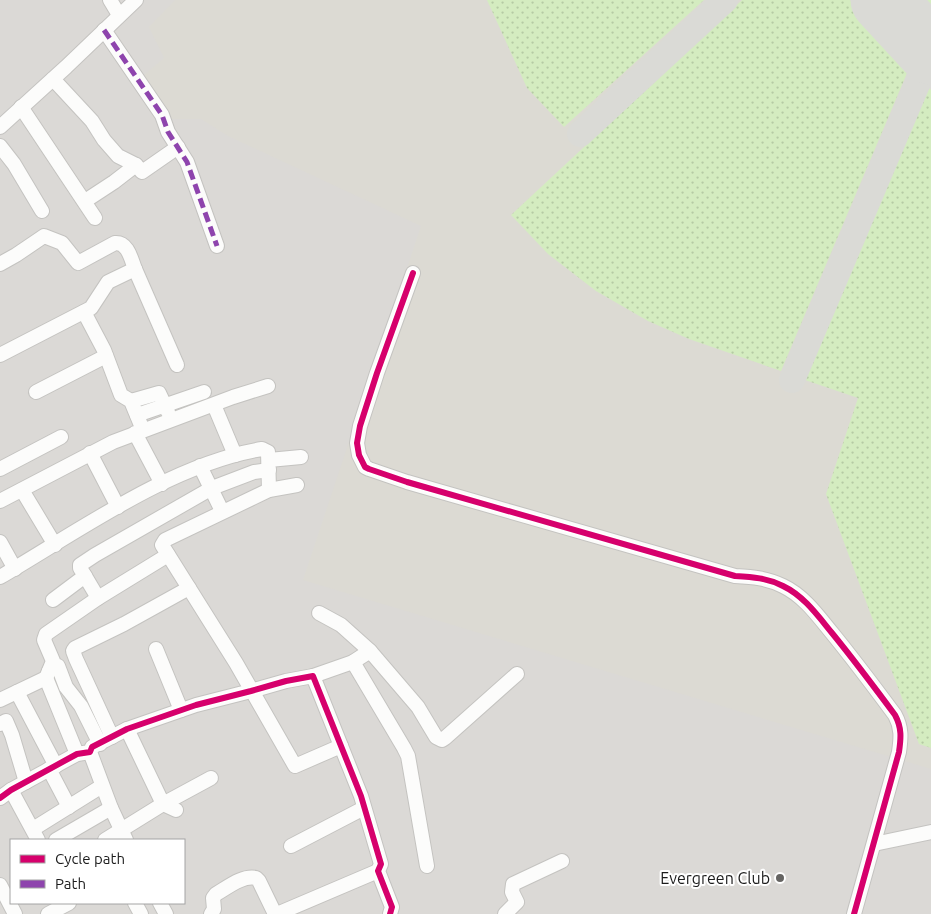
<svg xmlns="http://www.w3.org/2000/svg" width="931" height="914" viewBox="0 0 931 914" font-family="Ubuntu,sans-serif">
	<defs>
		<pattern id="grass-dots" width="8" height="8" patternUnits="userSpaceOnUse" patternTransform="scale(1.25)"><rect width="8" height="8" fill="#d4ecc0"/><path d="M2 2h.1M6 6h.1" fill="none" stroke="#b5caa4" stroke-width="1.8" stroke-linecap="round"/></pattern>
	</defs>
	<rect width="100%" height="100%" fill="#eceae4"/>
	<path fill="#dbd9d6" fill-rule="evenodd" d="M0,0H931V914H0ZM11,840H184V903H11Z"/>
	<path fill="#dcdad3" d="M175,0H931V769L303,580L421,226L228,136L201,119H172L143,76L164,58L149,27Z"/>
	<g fill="url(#grass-dots)">
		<path d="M487,0H704L564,127L527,88Z"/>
		<path d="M742,0H850L910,66L781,371L689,339L648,321L596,291L548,254L511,215Z"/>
		<path d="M904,0H931V29Z"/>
		<path d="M928,87L931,90V748L919,744L826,494L858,398L802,379Z"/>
	</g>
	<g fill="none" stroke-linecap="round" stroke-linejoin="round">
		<g stroke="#dadad6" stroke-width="26">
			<path d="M917,37C922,55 924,63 918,82"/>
			<path d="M580,134L725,0"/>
			<path d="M792,380L918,82L922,77L931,74"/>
		</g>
		<path stroke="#dadad6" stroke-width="65" d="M883,0L931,52"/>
		<defs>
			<g id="minor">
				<path d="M110,0L119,15"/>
				<path d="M104,30L162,115L168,132L187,162L217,246"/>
				<path d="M53,79L92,121L104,140L118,156L136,165L142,172L178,147"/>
				<path d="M21,107L95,218"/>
				<path d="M0,127L66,67L136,0"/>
				<path d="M0,146L14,164L42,211"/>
				<path d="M85,201L114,182L136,165"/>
				<path d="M0,264L16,255L44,236L62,243L78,263L115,243C128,242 131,259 135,269L108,282L91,308L0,355"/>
				<path d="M135,269L177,365"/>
				<path d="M413,273L377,373L360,426L357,443L359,455L365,467L369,469L407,482L735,576C753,577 767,578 783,586C804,596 818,616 832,633C854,660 875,688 895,715C902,728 901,738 899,752L854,914"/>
				<path d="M84,312L104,350L121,395L131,401L143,430"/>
				<path d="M36,392L106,356"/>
				<path d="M131,401L159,393L168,412"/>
				<path d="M214,405L235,455"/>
				<path d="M137,415L204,392"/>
				<path d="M135,433L162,484"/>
				<path d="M90,453L118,507"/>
				<path d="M269,460L301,457"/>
				<path d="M200,466L222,511"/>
				<path d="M0,469L61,437"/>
				<path d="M297,485L269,490L165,540L162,545L236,663L295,766L341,746"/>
				<path d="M22,490L55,545"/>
				<path d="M0,501L113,442L233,397L268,386"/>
				<path d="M0,542L15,569"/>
				<path d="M85,576L98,598"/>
				<path d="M0,577C79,531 171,464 262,449L268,452L269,490"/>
				<path d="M53,600L85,576L80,568V565L95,555L212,488L254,472L269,470"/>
				<path d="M319,613L341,625L370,651"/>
				<path d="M156,649L181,710"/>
				<path d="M353,662L404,748L408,756L427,866"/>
				<path d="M58,666L66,687L81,706L100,744"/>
				<path d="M49,671L53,661L44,640L46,634L98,598L168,555"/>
				<path d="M313,676L353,662L370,651L418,707L436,737L442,740L445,738L517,674"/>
				<path d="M46,678L77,754"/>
				<path d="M17,692L56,766"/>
				<path d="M0,700L46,678L49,671L56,667"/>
				<path d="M0,724L6,721L12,735L26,782"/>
				<path d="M127,729L163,804L176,810"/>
				<path d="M112,737L76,659L73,651L75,648L124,624L189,588"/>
				<path d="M90,752L111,808L126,840"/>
				<path d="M49,769L69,807"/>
				<path d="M11,790L38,840"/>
				<path d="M0,798L11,790L77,754L90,752L92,747L127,729L196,705L251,691L286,681L313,676L361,796L381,864L378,871L392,907L390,914"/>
				<path d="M33,829L102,786"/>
				<path d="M56,840L111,808"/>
				<path d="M105,840L163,804L211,778"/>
				<path d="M874,844L931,832"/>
				<path d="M291,846L364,808"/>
				<path d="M0,885L15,914"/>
				<path d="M135,903L141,914"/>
				<path d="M160,903L166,914"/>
				<path d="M48,914L69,903"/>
				<path d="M211,914L214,909L213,898L216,894C228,887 243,875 256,878L259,881L275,914"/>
				<path d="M277,914L378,871"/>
				<path d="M505,914L517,902L512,892L513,884L562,861"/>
			</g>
		</defs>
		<use href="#minor" stroke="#c4c3c0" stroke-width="16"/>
		<use href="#minor" stroke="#fcfcfb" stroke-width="14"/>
		<path stroke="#8e44ad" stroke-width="5" stroke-dasharray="10 5" stroke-linecap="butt" d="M104,30L162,115L168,132L187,162L217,246"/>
		<defs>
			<g id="cycleway">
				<path d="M413,273L377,373L360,426L357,443L359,455L365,467L369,469L407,482L735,576C753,577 767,578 783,586C804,596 818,616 832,633C854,660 875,688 895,715C902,728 901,738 899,752L854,914"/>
				<path d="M0,798L11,790L77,754L90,752L92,747L127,729L196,705L251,691L286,681L313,676L361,796L381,864L378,871L392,907L390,914"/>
			</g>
		</defs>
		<use href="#cycleway" stroke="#fff" stroke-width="9"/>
		<use href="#cycleway" stroke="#d6006c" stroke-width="6"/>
	</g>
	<circle fill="#656462" stroke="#fff" stroke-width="2" cx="780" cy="878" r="5"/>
	<g text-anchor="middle" stroke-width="4" stroke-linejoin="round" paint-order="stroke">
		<g font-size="16" fill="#1c1c1c" stroke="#fff" text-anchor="end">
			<text x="770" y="884">Evergreen Club</text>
		</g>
	</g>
	<rect x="10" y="839" width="175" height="65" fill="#ffffff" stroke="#a4a4a4"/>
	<rect x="20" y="855" width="25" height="8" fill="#d6006c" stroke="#a4a4a4"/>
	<text x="55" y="864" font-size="15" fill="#1c1c1c">Cycle path</text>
	<rect x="20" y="880" width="25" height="8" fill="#8e44ad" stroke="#a4a4a4"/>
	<text x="55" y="889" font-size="15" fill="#1c1c1c">Path</text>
</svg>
